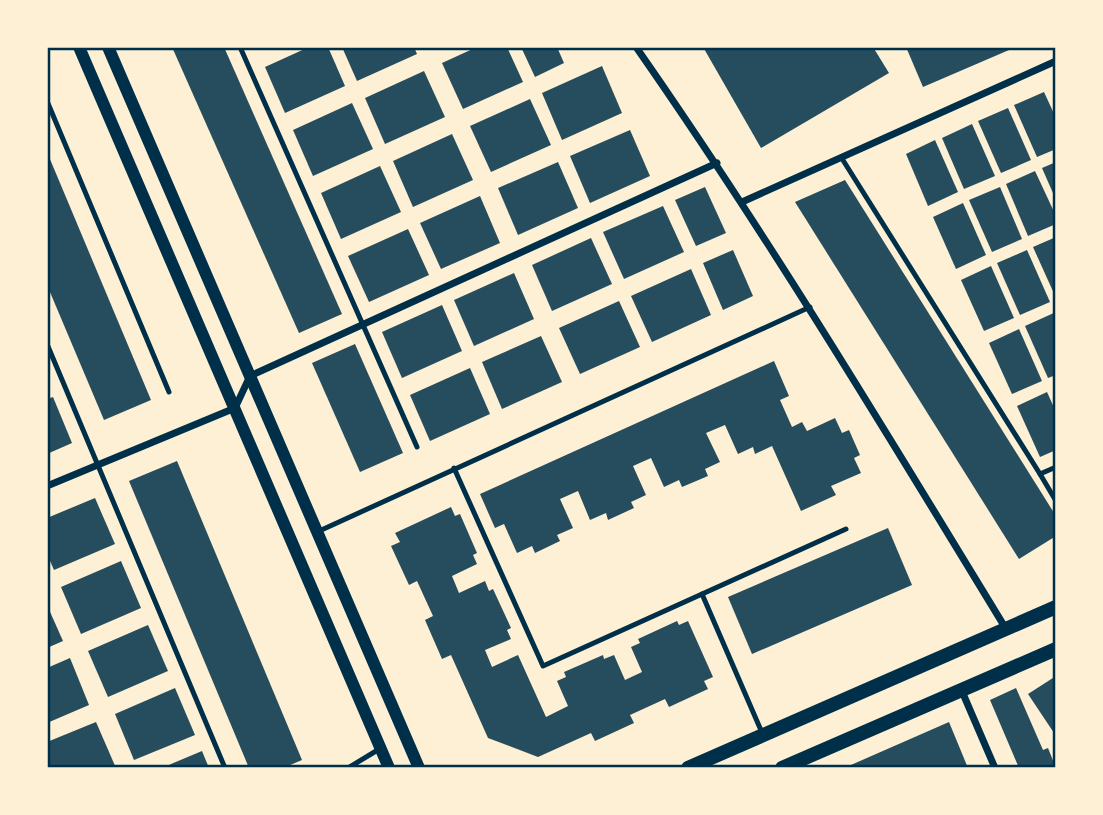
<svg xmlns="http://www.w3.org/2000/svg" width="1103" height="815" viewBox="0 0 1103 815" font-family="Overpass,sans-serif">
	<rect width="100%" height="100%" fill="#fdf0d5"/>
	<g fill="#264d5e">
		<path d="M172,47H224L342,314L299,333Z"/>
		<path d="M309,47H328L345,86L285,113L265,67Z"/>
		<path d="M342,47H414L417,54L357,81Z"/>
		<path d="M477,47H507L523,82L463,109L442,63Z"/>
		<path d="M521,47H557L564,63L535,77Z"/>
		<path d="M703,47H873L889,73L761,148Z"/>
		<path d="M906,47H1016L923,87Z"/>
		<path d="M602,66L622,113L562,140L542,93Z"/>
		<path d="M424,71L445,117L385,144L365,98Z"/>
		<path d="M1044,92L1056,118V149L1037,157L1014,105Z"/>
		<path d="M530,99L551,145L491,172L470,126Z"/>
		<path d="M352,103L373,149L313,176L293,130Z"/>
		<path d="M1008,108L1031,160L1001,173L978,121Z"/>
		<path d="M972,124L995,176L964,189L942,138Z"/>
		<path d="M630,130L650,176L590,203L570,156Z"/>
		<path d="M452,134L473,180L413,207L393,161Z"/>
		<path d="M935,140L958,192L928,206L906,154Z"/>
		<path d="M47,152L151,400L104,420L47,285Z"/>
		<path d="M558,162L578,208L518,235L498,188Z"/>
		<path d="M1056,162V200L1042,168Z"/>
		<path d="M380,166L401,212L341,239L321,193Z"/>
		<path d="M1035,171L1056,216V224L1028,236L1006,184Z"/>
		<path d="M845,180L1056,516V536L1019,559L795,202Z"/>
		<path d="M705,187L726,233L696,246L675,200Z"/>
		<path d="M1000,187L1022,239L992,252L969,200Z"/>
		<path d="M480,196L500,243L441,269L420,223Z"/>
		<path d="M963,203L986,255L956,269L933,217Z"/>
		<path d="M663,206L684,252L624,279L603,232Z"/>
		<path d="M408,229L429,275L369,302L348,256Z"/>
		<path d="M1056,237V298L1033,247Z"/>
		<path d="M591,238L612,284L552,311L532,265Z"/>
		<path d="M733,250L753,296L723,310L703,263Z"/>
		<path d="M1027,250L1050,302L1020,315L997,263Z"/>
		<path d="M991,266L1014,318L984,331L961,280Z"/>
		<path d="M691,269L711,315L652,342L631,296Z"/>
		<path d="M514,273L534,319L474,346L454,300Z"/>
		<path d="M619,301L640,347L580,374L559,328Z"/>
		<path d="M442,305L462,351L402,378L382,332Z"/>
		<path d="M1056,312V375L1048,378L1025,326Z"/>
		<path d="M1019,329L1042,381L1012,394L989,343Z"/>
		<path d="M541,336L562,382L502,409L482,362Z"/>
		<path d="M355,344L403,453L360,472L312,363Z"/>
		<path d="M774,361L789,396L780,400L792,427L802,422L807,431L835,418L842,433L849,430L860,455L854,458L861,473L831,486L836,495L801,511L772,446L755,454L753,447L738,454L725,425L706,433L720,462L705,469L708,476L682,487L679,480L664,487L651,458L633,466L646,495L631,502L634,508L608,520L606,513L590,520L578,491L560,499L573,528L557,535L560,541L535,553L532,546L517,553L504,524L495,528L480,494Z"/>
		<path d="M470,368L490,414L430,441L410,395Z"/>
		<path d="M1047,392L1056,412V450L1040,457L1017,406Z"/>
		<path d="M53,397L72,443L47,454V399Z"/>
		<path d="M177,461L302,760L283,768H249L129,481Z"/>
		<path d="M95,498L115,544L54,570L47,554V518Z"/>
		<path d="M451,507L455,516L460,514L477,553L473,555L477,564L452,576L459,593L485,581L489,591L493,589L511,628L507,630L511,639L485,650L492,667L518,655L546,717L568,706L557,681L566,677L564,672L603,655L604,659L614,655L625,680L642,672L631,647L640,643L638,639L677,621L679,625L688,621L713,677L704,681L708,689L669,707L665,699L630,715L634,723L595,741L591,733L538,757L488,738L451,655L442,659L425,620L433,616L417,581L409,585L391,546L400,542L395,533Z"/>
		<path d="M888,528L912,585L752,654L728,597Z"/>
		<path d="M121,561L141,608L81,634L61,587Z"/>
		<path d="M47,605L63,641L47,648Z"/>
		<path d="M148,625L168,671L108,697L88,651Z"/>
		<path d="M70,658L89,705L47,723V668Z"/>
		<path d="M1056,676V736L1028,694Z"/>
		<path d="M175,688L195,735L134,760L115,714Z"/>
		<path d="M1016,688L1043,750L1048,748L1056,768H1019L990,700Z"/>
		<path d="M96,722L116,768H47V742Z"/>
		<path d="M949,722L968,768H844Z"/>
		<path d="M202,751L209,768H163L171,764Z"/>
	</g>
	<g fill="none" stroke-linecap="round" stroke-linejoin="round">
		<g stroke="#003049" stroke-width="5">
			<path d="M240,47L417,447"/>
			<path d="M47,101L169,392"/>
			<path d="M841,157L1040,474L1056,467"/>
			<path d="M47,344L225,768"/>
			<path d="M454,468L543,666L846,529"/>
			<path d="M1040,474L1056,501"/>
			<path d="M317,532L810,307"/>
			<path d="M702,594L763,735"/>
			<path d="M348,768L381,748"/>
		</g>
		<g stroke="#003049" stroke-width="7">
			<path d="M636,47C768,236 886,432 1006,629"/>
			<path d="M742,202L1056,61"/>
			<path d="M47,486L235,408L250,376L717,163"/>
			<path d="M961,689L995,768"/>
		</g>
		<g stroke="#003049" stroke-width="12">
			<path d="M79,47L389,768"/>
			<path d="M108,47L419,768"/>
		</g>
		<g stroke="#003049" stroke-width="14">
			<path d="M688,768L1056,607"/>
			<path d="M782,768L1056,649"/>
		</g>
	</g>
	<rect width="1103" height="815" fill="none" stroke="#fdf0d5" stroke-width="98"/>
	<rect x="49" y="49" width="1005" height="717" fill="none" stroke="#003049" stroke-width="2.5"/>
</svg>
